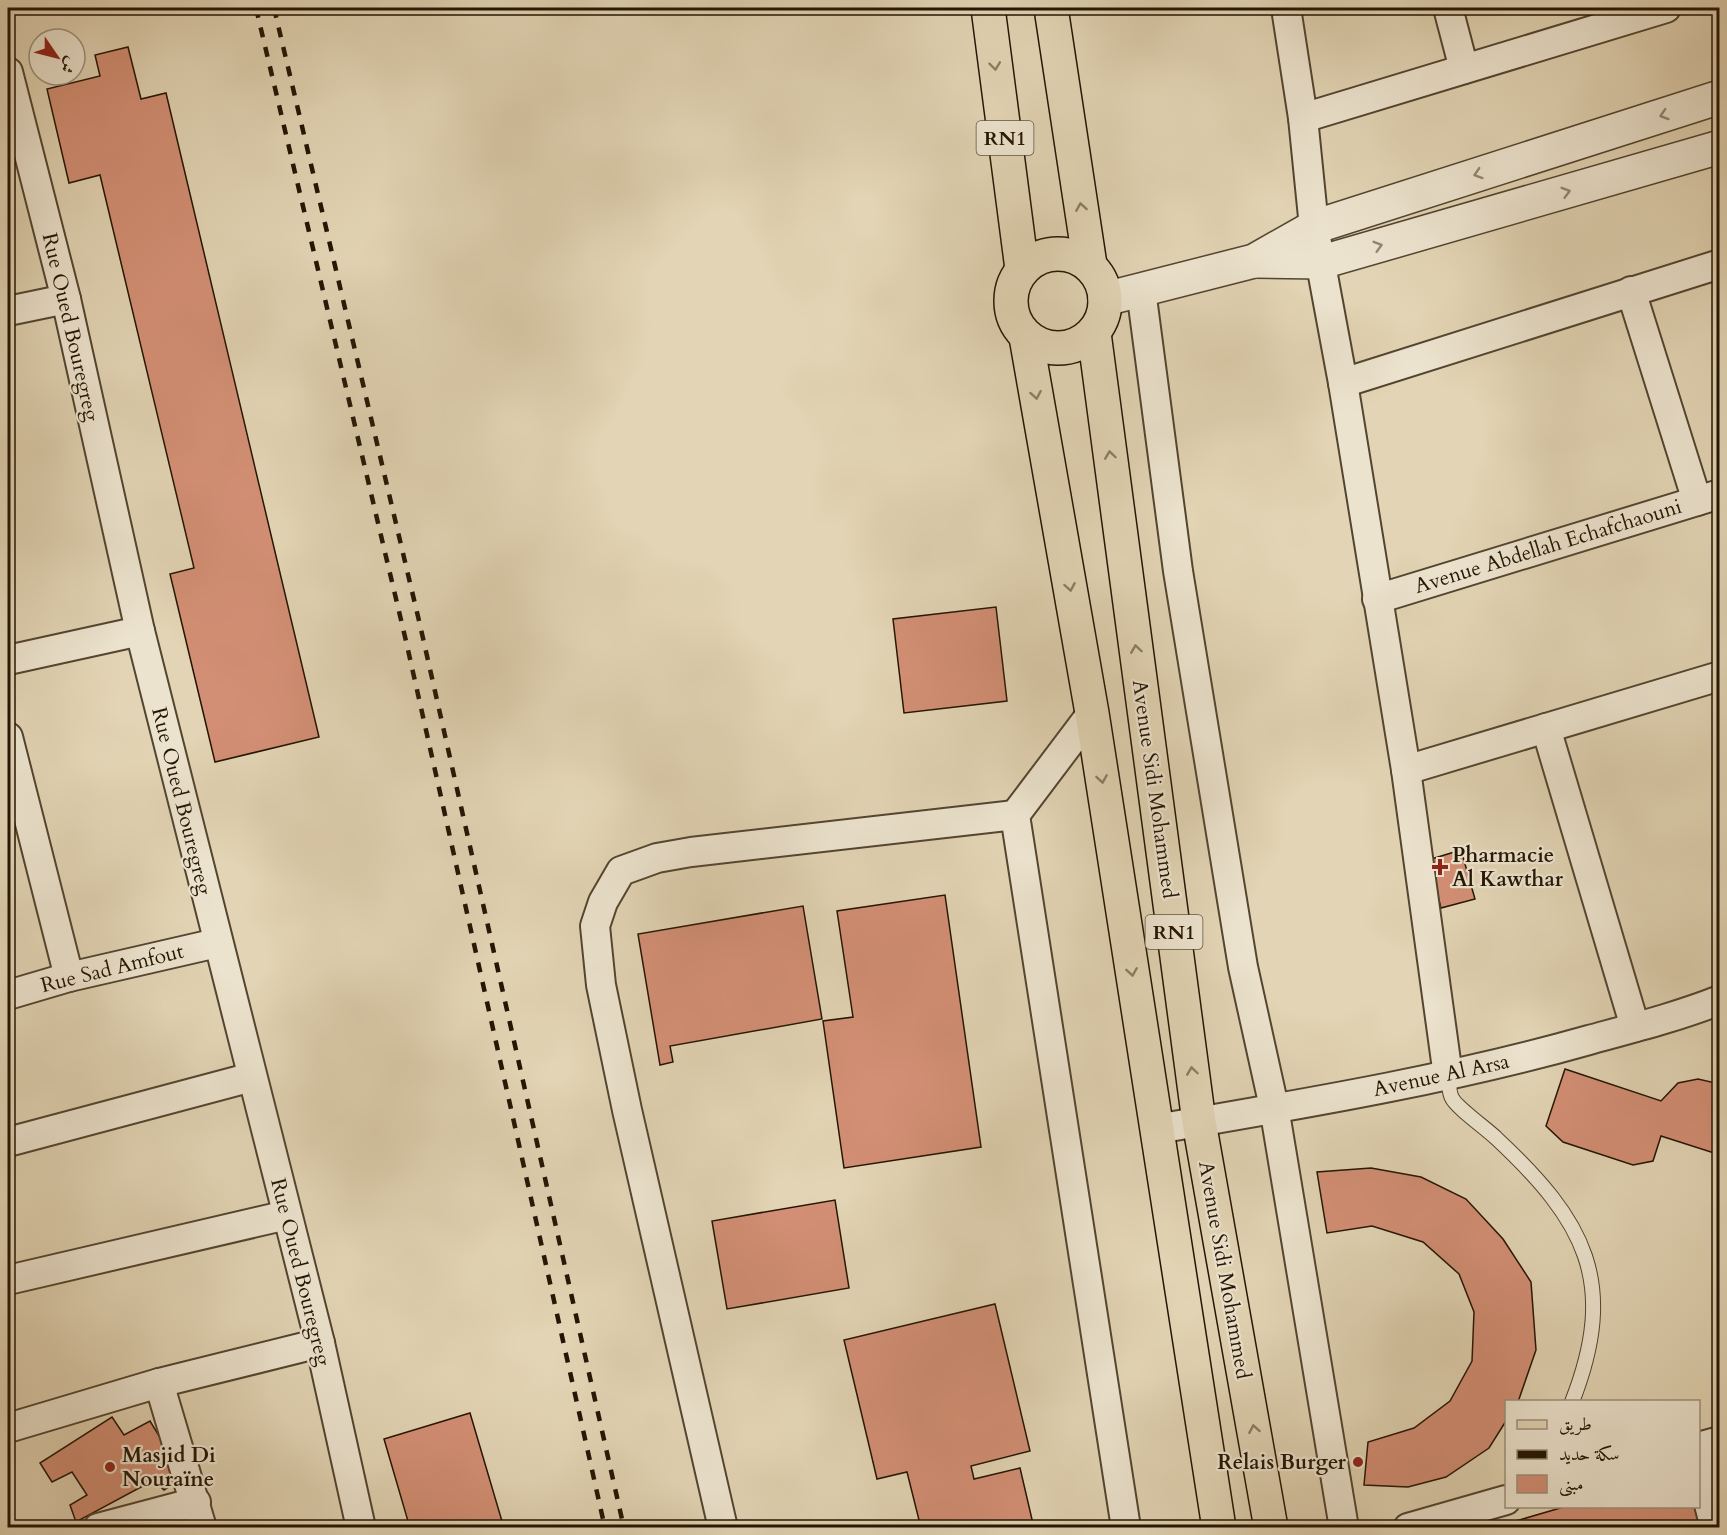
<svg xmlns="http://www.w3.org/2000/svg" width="1727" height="1535" viewBox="0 0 1727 1535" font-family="Cardo,Amiri,serif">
	<rect width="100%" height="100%" fill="#e2d4b4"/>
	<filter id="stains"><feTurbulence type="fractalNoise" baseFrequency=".00333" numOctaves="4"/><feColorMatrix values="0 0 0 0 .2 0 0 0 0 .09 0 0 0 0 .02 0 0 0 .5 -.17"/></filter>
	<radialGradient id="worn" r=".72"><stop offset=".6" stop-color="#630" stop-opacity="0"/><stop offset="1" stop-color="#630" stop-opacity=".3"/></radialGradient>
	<g fill="#d38f75" stroke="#231504" stroke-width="1.5">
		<path d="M128,47L141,99L166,93L319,737L215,762L170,574L194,568L100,175L69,183L47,89L100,76L95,55Z"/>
		<path d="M996,607L1007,701L904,713L893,619Z"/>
		<path d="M1461,850L1475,899L1441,908L1428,860Z"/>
		<path d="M945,895L981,1147L844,1168L823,1021L853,1017L837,911Z"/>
		<path d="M803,906L822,1019L670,1046L673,1062L660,1065L638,934Z"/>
		<path d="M1565,1069L1661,1101L1678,1083L1698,1079L1720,1084V1152L1714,1153L1661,1136L1653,1161L1633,1165L1563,1142L1546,1126Z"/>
		<path d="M1371,1168L1421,1177L1466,1199L1503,1239L1531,1282L1536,1350L1518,1402H1506V1421L1489,1448L1446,1477L1408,1487L1364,1485L1368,1442L1414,1428L1450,1401L1472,1361L1474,1312L1459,1274L1423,1242L1372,1226L1327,1233L1317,1172Z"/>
		<path d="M835,1200L849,1288L727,1309L712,1221Z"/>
		<path d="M995,1304L1030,1451L971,1466L974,1479L1020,1468L1034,1528H921L907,1472L877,1479L844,1340Z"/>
		<path d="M470,1413L504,1528H410L384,1439Z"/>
		<path d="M112,1417L124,1435L150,1421L184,1477L164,1490L154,1480L76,1522L70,1505L87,1495L72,1472L52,1482L40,1463Z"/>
		<path d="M1567,1506H1698L1704,1528H1492Z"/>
	</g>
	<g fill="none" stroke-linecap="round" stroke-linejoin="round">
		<defs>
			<path id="service" d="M1448,1076C1449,1083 1449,1093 1452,1098C1456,1107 1488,1130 1496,1138C1585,1221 1619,1282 1572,1402"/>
			<g id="minor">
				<path d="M1286,8L1303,118L1314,227L1343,383L1406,770L1448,1076"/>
				<path d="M1448,8L1464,69"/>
				<path d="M8,72L66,299L140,631L320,1343L361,1528"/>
				<path d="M1303,118L1666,8"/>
				<path d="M1141,290L1178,571L1243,967L1274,1107L1344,1528"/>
				<path d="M1631,291L1697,501"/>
				<path d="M8,311L66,299"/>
				<path d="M1343,383L1720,264"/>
				<path d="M1377,599L1720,494"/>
				<path d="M8,660L140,631"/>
				<path d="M1092,713L1015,815L1126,1528"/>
				<path d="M1546,728L1635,1027"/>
				<path d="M8,737L69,977"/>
				<path d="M1406,770L1720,676"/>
				<path d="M8,995L69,977L217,943"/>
				<path d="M1157,1129C1302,1104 1448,1080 1589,1040C1633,1028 1677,1017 1720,1000"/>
				<path d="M8,1142L252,1077"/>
				<path d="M8,1280L287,1215"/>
				<path d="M159,1383L202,1528"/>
				<path d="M8,1428L159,1383L320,1343"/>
				<path d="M1698,1447L1720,1441"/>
				<path d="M1698,1461L1715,1528"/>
				<path d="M98,1528L196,1502"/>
				<path d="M723,1528L627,1110L601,985L595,926L603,902L621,871L657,858L691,852L1015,815"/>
				<path d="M1408,1528L1506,1500"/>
			</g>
			<g id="tertiary">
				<path d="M1255,261L1322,262L1720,147"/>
				<path d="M1105,299L1254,261L1314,227L1720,97"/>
			</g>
			<g id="primary">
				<path d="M988,8L1022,269"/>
				<path d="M1051,8L1090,265"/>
				<circle cx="1058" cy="301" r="47"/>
				<path d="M1094,333L1199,1122L1271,1528"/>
				<path d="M1026,337L1092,713L1219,1528"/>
			</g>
		</defs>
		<use href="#service" stroke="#534530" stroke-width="16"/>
		<use href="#minor" stroke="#534530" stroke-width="32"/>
		<use href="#tertiary" stroke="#534530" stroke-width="36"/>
		<use href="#primary" stroke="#231504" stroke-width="36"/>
		<use href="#service" stroke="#ece3ce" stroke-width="14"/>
		<use href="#minor" stroke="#ece3ce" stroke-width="28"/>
		<use href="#tertiary" stroke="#ece3ce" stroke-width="33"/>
		<use href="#primary" stroke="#e2d4b4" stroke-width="33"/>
		<g stroke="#231504" stroke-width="4.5" stroke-dasharray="10 10" stroke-linecap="butt">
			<path d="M256,8L406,641L605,1528"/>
			<path d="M274,8L420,625L624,1528"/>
		</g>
	</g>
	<defs><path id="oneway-chevron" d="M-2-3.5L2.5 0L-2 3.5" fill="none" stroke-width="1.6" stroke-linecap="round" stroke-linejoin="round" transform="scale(1.5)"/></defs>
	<g stroke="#8c7e65">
		<use href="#oneway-chevron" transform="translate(995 66) rotate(83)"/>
		<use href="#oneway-chevron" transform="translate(1081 207) rotate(-99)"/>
		<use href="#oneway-chevron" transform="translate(1036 395) rotate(80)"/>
		<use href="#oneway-chevron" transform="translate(1110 455) rotate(-98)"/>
		<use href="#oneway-chevron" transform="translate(1070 587) rotate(80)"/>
		<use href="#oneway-chevron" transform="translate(1136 649) rotate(-98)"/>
		<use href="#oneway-chevron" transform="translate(1102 779) rotate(81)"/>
		<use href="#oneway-chevron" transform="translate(1132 972) rotate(81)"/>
		<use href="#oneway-chevron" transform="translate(1192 1071) rotate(-98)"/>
		<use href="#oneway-chevron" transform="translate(1254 1429) rotate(-100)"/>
	</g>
	<g stroke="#928673">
		<use href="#oneway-chevron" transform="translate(1664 115) rotate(162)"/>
		<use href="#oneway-chevron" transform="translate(1478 174) rotate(162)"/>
		<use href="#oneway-chevron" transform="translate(1566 192) rotate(-16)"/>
		<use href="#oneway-chevron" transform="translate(1378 246) rotate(-16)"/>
	</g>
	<g fill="#8f2418" stroke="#ece3ce" stroke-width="2">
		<path d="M1437 858h6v6h6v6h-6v6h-6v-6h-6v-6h6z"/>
		<circle cx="1358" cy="1462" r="6"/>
		<circle cx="110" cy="1467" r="6"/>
	</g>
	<g text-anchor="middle" stroke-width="4.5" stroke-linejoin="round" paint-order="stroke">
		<g fill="#ece3ce" stroke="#5f5341" stroke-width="1.5">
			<rect x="976.5" y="121" width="57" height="34" rx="4.5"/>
			<rect x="1145.5" y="915" width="57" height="34" rx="4.5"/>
		</g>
		<g font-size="20" font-weight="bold" fill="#231504">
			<text x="1005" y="145">RN1</text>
			<text x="1174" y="939">RN1</text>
		</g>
		<g font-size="21" fill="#231504" stroke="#ece3ce">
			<text transform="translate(71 327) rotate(77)" y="7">Rue Oued Bouregreg</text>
			<text transform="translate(1548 546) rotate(-17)" y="7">Avenue Abdellah Echafchaouni</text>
			<text transform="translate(1155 789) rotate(82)" y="7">Avenue Sidi Mohammed</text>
			<text transform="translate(182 801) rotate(76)" y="7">Rue Oued Bouregreg</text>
			<text transform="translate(112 968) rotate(-14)" y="7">Rue Sad Amfout</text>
			<text transform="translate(1441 1075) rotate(-12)" y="7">Avenue Al Arsa</text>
			<text transform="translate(1225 1270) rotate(80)" y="7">Avenue Sidi Mohammed</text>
			<text transform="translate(301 1272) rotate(76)" y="7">Rue Oued Bouregreg</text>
		</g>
		<g font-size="21" font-weight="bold" fill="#231504" stroke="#ece3ce" text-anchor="start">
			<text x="1452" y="862">Pharmacie<tspan x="1452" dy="24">Al Kawthar</tspan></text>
			<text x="122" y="1462">Masjid Di<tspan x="122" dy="24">Nouraïne</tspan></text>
			<text x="1346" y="1469" text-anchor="end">Relais Burger</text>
		</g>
	</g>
	<rect width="1727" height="1535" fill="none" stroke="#e2d4b4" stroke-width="30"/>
	<rect x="9" y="9" width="1709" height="1517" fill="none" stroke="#231504" stroke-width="3"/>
	<rect x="15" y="15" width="1697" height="1505" fill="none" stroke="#231504" stroke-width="1.5"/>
	<rect x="1505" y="1400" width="195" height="108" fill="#ece3ce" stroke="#9c917d" stroke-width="1.5"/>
	<rect x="1517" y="1420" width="30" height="9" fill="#e2d4b4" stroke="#9c917d" stroke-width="1.5"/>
	<text x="1559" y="1430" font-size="18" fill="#231504">طريق</text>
	<rect x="1517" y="1450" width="30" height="9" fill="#231504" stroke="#9c917d" stroke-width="1.5"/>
	<text x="1559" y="1460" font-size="18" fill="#231504">سكة حديد</text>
	<rect x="1517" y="1475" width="30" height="18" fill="#d38f75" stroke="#9c917d" stroke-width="1.5"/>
	<text x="1559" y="1490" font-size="18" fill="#231504">مبنى</text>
	<g transform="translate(57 57) rotate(125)"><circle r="28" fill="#ece3ce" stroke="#9c917d" stroke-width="1.5"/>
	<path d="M0-4.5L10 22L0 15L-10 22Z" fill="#8f2418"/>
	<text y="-9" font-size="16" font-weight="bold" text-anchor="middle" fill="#231504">ش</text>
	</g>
	<rect width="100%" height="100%" filter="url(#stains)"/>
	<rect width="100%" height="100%" fill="url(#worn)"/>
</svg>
